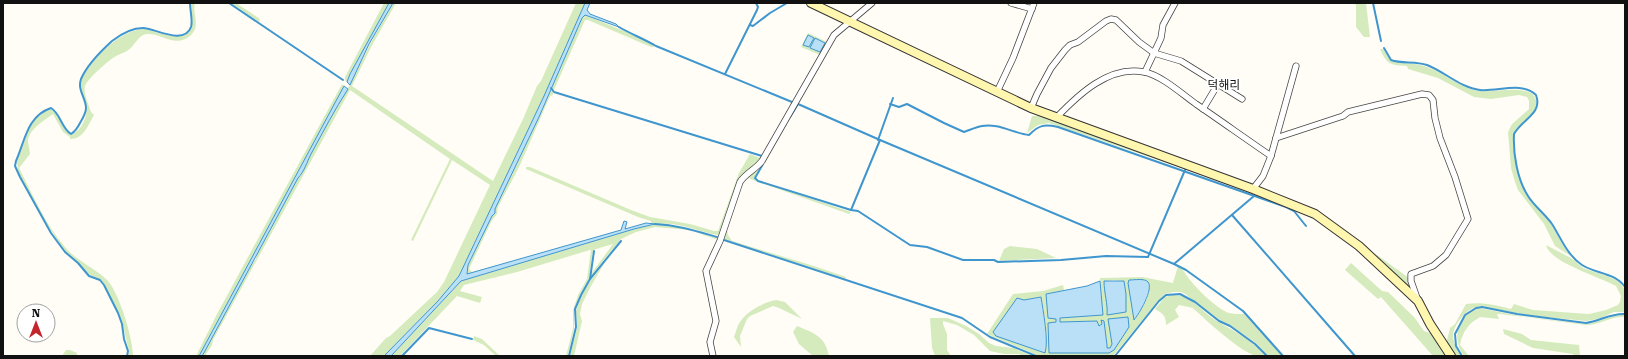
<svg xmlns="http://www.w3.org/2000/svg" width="1628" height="359" viewBox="0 0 1628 359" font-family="'Roboto Serif','Noto Sans KR',serif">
	<rect width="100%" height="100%" fill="#fffdf5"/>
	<g fill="#d5ebbd" fill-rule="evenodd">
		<path d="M191,3H195C192,14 201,26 191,35C175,49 163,33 147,34C139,34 134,47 127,51C124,53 119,54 116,56C109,60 88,78 85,86C83,93 89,105 91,112L94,115C88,125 84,139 70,139V137L63,132L53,114C45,120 29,129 28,141C28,144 30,150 30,154L19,168C33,195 45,224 65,247C75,260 97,269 108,281C120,295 133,339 133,356H128L129,351L123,325L105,285L101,280L90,275L65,252L40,213L18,172L17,162L30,126L34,120L47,110L51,109C61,115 60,129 71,134C82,131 88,116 86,105C84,97 80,91 80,83C88,62 120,29 144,29C148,29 154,32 158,33C171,36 192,41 192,21C192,15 191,9 191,3Z"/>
		<path d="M231,3H236L260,19L259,22Z"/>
		<path d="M384,3H389L350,74L347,82L345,81V77Z"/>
		<path d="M393,3H396L371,47L352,86L493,181L523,119L537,86L541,81L576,3H585L544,96L459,276L438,301L384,356H370L386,338L390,336L437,292L444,282L490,185L452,160L413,241L411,240L450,159L350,90L213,340L212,345L205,356H202L248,269L256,259L257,253L298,178L302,174L304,166L325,127L348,88L370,44Z"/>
		<path d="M1353,3H1366L1370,37H1364L1356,27V5Z"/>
		<path d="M585,15L641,38L655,47H651L588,20H585L553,92V95L550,96L520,165L498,207L497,214L491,222L469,269L472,272L509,262L467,274L468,265L492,216L495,213V209L539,117L582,18Z"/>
		<path d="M808,33L827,42L820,55L801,47Z"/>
		<path d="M1380,49H1383L1391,61C1402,64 1415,62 1427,67C1444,73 1462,89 1479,91C1493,93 1533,83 1536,100C1540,115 1519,122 1513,134L1516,167L1524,191L1532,203L1549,221L1569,255L1555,246L1544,224L1518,190L1515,182L1511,168L1508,132L1512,124L1529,109V101L1527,97L1519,95L1491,99L1474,97L1438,78L1408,69L1407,66C1391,65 1387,65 1380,49Z"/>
		<path d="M342,84L344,86L199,356H196L216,316Z"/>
		<path d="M1032,116H1041L1185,169L1049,123L1038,125L1027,133Z"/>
		<path d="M750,154L760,158C756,166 750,172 741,175L720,233L718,235C698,232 680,222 660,224L686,228L717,238L718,240L690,230L655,227L636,232L621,239L590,277L591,274L613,244L593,250L589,279L580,294L574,309V329L568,356H566L573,329V310L578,295L587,279L591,250H590L517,272L464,285L460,291L482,297L480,303L457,296L400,356H391L461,281L634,229L653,225L651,224V221L638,217L526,169V167H530L631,210L650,217L690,224L714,231H718L739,173Z"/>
		<path d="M761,165L755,176V180L851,212L849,214L750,179L749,176Z"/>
		<path d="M726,225L728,235L732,241L814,266L846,277V279L726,240L723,238Z"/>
		<path d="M1546,245L1571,258L1583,268L1612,278L1620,283L1625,290V312H1614L1598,319L1586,321L1526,315L1480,306C1467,308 1455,322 1453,335C1453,343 1457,350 1461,356H1452L1444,343L1447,340L1450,328L1455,324L1466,304C1483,302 1495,305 1511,309L1514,304L1533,310L1589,314L1606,310L1618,305L1620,302L1621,296L1616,286C1602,278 1549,262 1546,245Z"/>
		<path d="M1010,246L1037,249L1056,258L999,261L1004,249Z"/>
		<path d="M1365,250L1377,255L1409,278L1416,297Z"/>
		<path d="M605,262L591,286L582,304L580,314L582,321L574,356H570L577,328L576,311L581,296L591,280Z"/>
		<path d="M1351,263L1382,291L1388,292L1414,317L1424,331L1433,334L1446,356H1433L1381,297L1378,299L1345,270Z"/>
		<path d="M1178,266C1184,270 1186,275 1190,280C1197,289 1218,310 1229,313C1233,314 1239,314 1244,314L1282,356H1268L1256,343L1243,334L1219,320L1185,294L1181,292H1173L1165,294L1160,299L1113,356H1039L987,334L1013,294L1043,291L1063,285L1064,290L1046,294L1048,318H1056L1057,322L1049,323L1064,353H1109L1114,350L1108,320L1112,344L1110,348H1107V345L1104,321L1099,326L1096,321L1060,322L1059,318L1103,315L1100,278L1142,277L1173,283ZM1113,280L1124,281L1126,294L1125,304L1107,315L1108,305L1104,281ZM1128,283H1148C1153,294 1141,310 1135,320ZM1041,297C1044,311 1049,338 1045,352L996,336L1005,317L1017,298L1024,300Z"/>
		<path d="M1172,295C1192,294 1203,314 1220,323C1236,332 1253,341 1265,356C1261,356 1256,357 1253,355C1235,347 1208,322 1193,308L1179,305L1175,310L1179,317L1166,325C1166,315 1162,313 1155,309L1165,297Z"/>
		<path d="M776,300L785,302L802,319L779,308L773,306L750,316L747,319L740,336L741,347L734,337C736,332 737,326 740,322C747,311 764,302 776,300Z"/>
		<path d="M1479,308L1525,317L1587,324C1600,322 1611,314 1625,315V317C1611,316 1600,325 1586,325L1500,314H1497L1499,319L1480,317C1468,324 1463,331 1460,345L1469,356H1464C1451,339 1457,314 1479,308Z"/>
		<path d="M930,318H948L966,326L979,334L989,343L996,346L1013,348L1032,356H1022L1019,354H1004L990,351L974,335L957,325L943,321V324L947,334V350L951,356H935L932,348Z"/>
		<path d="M797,326C814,333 825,336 829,356H813L799,344L793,332Z"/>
		<path d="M1503,329L1522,334L1531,340L1579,345L1580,355L1601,356H1573V354L1533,348L1504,334Z"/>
		<path d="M474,336L482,339L500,356H496L484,345L473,340Z"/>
		<path d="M66,350H70L77,353V356H62Z"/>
	</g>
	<g fill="#b9e0f7" stroke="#3f96cf">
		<path d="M389,3H393L369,44L350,85L347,82L350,74Z"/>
		<path d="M585,3H590L587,10L590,14L616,24L619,27L585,15L582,18L539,117L495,209V213L492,216L468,265L467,274L621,230L624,221L627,222L625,229L646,223L655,224L634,229L461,281L391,356H384L438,301L459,276L544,96Z"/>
		<path d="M808,35L814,38L809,47L803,45Z"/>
		<path d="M815,38L825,43L820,52L810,48Z"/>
		<path d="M344,86L348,89C335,109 323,132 311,154C307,162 304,172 298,178L205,351L202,356H199Z"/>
		<path d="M1129,280C1134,280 1145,278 1148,282C1154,289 1139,314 1134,320L1128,283Z"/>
		<path d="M1100,281L1103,315L1060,318V322L1097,321L1099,326L1102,324L1101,320L1104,321L1107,345V348H1110L1112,344L1108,319L1128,317L1129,327L1114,350L1109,353H1049L1048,323L1056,322V319L1048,318L1046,294L1087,286Z"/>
		<path d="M1104,281H1124L1126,294V312L1107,315C1108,304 1104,293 1104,281Z"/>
		<path d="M1041,297C1043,310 1049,341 1045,353L996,336L993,332L1017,298L1024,300Z"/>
	</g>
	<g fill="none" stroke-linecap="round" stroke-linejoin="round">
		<g stroke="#3f96cf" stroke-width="2">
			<path d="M229,3L343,80"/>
			<path d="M1373,3L1381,41"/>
			<path d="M750,25L753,26L770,13L787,3"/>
			<path d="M619,27C631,34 644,39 656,46L792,102"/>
			<path d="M1384,48L1391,60C1402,64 1415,61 1427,65C1445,72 1461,88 1480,90C1497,92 1522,81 1536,95C1543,114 1522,119 1514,134C1513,153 1517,179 1528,196C1534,206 1545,214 1552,224C1561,238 1567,255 1582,265C1596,274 1614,272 1625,287"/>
			<path d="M725,74L757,10L758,7L756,3"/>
			<path d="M551,88L554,92L762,156"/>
			<path d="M890,104L899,107L907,104L944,123L964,132C970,130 976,127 982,126C998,123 1013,133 1029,135C1039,125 1044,124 1058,127L1286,207L1294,211L1306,226"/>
			<path d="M790,117L798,104L880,140L1174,264L1186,270L1243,311L1283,356"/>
			<path d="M878,140L893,98"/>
			<path d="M763,164L755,178L758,181L851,210L858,211L910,245L927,247L963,260H994L998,262L1061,260L1106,256L1148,257L1185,170"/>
			<path d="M851,210L880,140"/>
			<path d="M1232,215L1355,356"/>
			<path d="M655,224C677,225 696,231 717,237"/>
			<path d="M724,240L962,318L990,337L1036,356"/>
			<path d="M1174,264L1254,196"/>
			<path d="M590,279L594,251"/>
			<path d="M127,356L128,351L124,339L122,324L118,313L104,285L100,280L89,276L78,263L65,252L51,233L20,177L15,166L16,161C25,141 27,116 51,108C61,114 61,128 71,134C76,131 78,127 80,123C83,118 86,113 86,108C86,98 77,90 81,79C87,65 101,51 112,41C121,34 132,28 143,28C154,28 184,46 191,27C193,21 190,10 190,3"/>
			<path d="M402,356L429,328L472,339"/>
			<path d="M569,356L576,327L575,309L581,295L590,279L621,241"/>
			<path d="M1115,356L1159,301L1166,295L1180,294L1195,302L1219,321L1230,326L1255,344L1267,356"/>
			<path d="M1462,356L1456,346L1455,334L1465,315L1476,308L1482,307L1517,314L1586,323C1600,321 1611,313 1625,314"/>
		</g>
		<defs>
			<g id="street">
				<path d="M1011,3L1032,9"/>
				<path d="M1145,72L1161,38L1163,25L1175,3"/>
				<path d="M997,92L1013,58L1034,3"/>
				<path d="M1031,108L1037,94L1051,68L1065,50L1070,45L1078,42L1106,21L1111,19L1116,20L1139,42L1154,53L1181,61L1242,99"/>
				<path d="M1203,109L1218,84"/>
				<path d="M1056,118C1078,95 1109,65 1144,72C1161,75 1182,94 1196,104C1221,121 1246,139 1271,156"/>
				<path d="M1276,138L1343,116L1348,112L1422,94L1429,95L1433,100L1435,118L1440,138L1455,177L1468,219L1446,255L1433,266L1411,274V281L1417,298"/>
				<path d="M1253,189L1263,176L1271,156L1296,66"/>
				<path d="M713,356L710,342L716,321L706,271L720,241L740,182C746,173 756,169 762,161L834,35L872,3"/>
			</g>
			<path id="secondary" d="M811,3L1031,108L1253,189L1315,214L1359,246L1418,301L1430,324L1451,356"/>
		</defs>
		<use href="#street" stroke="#444" stroke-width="7"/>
		<use href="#secondary" stroke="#333" stroke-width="10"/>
		<use href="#street" stroke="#fff" stroke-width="5.5"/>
		<use href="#secondary" stroke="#fff6b0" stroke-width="8"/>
	</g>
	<g text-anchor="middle" stroke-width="4" stroke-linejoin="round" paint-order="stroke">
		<g font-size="12" fill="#111" stroke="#fff">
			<text x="1224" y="89">덕해리</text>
		</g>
	</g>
	<rect width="1628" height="359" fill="none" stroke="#111111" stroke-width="8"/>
	<g transform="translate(36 323)"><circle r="19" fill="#ffffff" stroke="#a0a0a0"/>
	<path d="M0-3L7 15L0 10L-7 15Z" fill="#c4262e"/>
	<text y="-6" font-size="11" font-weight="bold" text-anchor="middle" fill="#111111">N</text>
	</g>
</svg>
